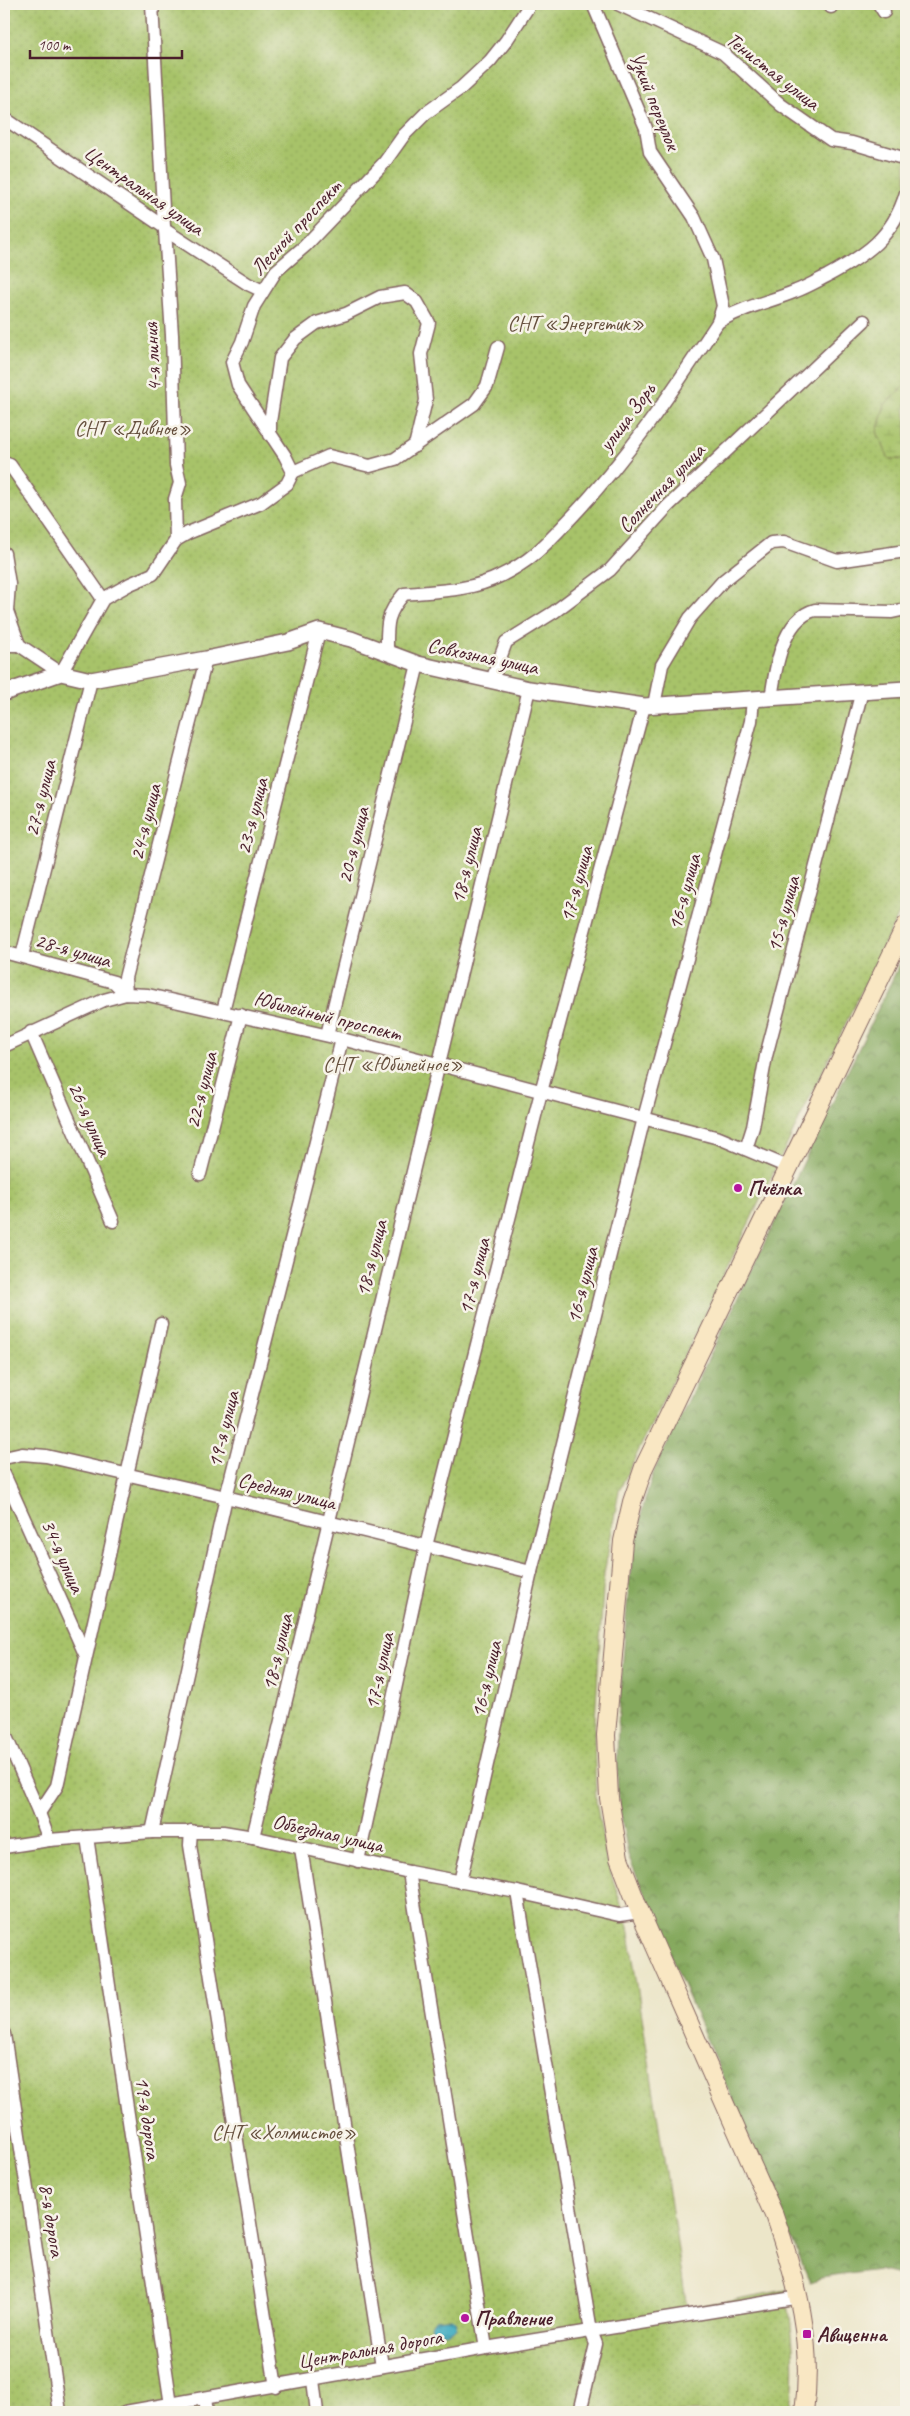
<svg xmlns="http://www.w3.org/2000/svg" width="910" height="2416" viewBox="0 0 910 2416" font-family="Caveat,sans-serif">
	<defs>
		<pattern id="forest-crowns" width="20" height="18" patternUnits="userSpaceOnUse" patternTransform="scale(1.25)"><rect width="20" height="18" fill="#85a95d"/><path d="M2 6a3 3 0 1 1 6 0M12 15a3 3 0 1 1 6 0" fill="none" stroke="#6f894d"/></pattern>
		<pattern id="wetland-marsh" width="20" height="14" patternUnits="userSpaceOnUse" patternTransform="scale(1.25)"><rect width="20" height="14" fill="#a7c369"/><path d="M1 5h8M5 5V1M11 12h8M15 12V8" fill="none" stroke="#91a75b"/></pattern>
		<pattern id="garden-dots" width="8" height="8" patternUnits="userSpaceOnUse" patternTransform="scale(1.25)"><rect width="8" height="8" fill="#a7c369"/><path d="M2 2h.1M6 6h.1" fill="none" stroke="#91a75b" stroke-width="1.8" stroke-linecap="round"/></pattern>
		<pattern id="water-waves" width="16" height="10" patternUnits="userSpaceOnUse" patternTransform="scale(1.25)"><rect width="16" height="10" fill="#41acc1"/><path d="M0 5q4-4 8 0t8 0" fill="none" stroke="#388b9d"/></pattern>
	</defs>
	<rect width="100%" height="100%" fill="#f7f3e8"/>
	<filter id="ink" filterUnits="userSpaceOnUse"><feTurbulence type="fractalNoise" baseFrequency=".02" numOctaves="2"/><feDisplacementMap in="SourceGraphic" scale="10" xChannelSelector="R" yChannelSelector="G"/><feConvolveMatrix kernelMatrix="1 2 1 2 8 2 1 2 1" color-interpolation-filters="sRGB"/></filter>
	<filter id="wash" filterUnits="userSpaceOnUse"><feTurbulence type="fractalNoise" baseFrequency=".0096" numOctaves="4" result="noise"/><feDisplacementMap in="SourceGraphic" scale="20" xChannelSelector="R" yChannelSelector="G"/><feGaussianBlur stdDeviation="1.12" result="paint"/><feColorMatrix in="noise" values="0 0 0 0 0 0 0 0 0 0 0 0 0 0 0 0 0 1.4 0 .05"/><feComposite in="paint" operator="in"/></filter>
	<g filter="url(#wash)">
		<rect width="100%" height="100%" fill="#ece6c9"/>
		<path fill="url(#forest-crowns)" stroke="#686444" d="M906,951V2277L878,2270L821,2278L810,2282L628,1855C625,1835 620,1815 618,1795C615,1745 620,1696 624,1647C628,1583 633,1532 654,1471Z"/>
		<path fill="url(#wetland-marsh)" stroke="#78714a" d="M906,384V459H889L877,432L885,404Z"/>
		<path fill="url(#garden-dots)" stroke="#78714a" d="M4,4H906V384L885,404L877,432L889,459L906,460V899L619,1491L604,1574L594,1736L596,1801L606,1858L628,1926L687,2308L786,2290C793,2333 797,2370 790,2412H4Z"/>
		<path fill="url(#water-waves)" stroke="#466676" d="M445,2318H453L457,2322L456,2328L446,2333L433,2331L431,2325L435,2319Z"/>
	</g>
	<g filter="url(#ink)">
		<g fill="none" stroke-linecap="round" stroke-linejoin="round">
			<defs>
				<g id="minor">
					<path d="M152,4L164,227"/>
					<path d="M593,4L646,128L650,152L694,217L713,259L723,306L718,322"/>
					<path d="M618,4L723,53L781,105L831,140L852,143L906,159"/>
					<path d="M879,4L884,12"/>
					<path d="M831,7V4"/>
					<path d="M4,118L164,227L165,230L248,284L263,291"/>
					<path d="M165,230L172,335L176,465L180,483L175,499L176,540"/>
					<path d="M270,435V422L280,358L295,339L317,323L346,314L380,297L405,293L417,302L429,323L421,354L426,400L415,446"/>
					<path d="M4,463L10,465L103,599"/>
					<path d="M293,472L329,456L370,466L395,459L474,404L487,386L498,347"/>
					<path d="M4,553L9,584L7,611L19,645L61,673L103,599L130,584L153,574L176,540L188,533L261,503L287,484L293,472L285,456L238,385L232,362L242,342L254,306L276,271L305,246L384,163L404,135L426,113L461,88L490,61L506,41L530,4"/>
					<path d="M4,645H19"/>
					<path d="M387,652C387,626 385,615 404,594C436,591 471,591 500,576C531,561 544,546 567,522C626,461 672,392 718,322C742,307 770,302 796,291C807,287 817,281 827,276C866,255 893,237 906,193"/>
					<path d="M492,680L506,642L554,612L610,570L668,506L864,321"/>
					<path d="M771,699C775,670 782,619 815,610L892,612L906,609"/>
					<path d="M654,705L662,665L690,618L723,581L771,543L784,542L837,561L906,551"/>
					<path d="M4,952L114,982L126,994"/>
					<path d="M22,956L91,680"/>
					<path d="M126,994L125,978L206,659"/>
					<path d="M223,1011L319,631"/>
					<path d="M31,1032L113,1221"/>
					<path d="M327,1035L418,664"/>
					<path d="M4,1046L104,1000L126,994L148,995L342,1039L719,1138L788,1167"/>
					<path d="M746,1149L753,1127L766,1056L862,691"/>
					<path d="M200,1174L241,1015"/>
					<path d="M4,1458L22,1454L46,1456L226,1497L531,1572"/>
					<path d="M4,1474L85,1654"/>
					<path d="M4,1732L39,1813L49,1840"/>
					<path d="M39,1813L57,1786L161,1324"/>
					<path d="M191,1831L190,1845L276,2387"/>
					<path d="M152,1832L226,1497L342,1039"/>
					<path d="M87,1837L171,2405"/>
					<path d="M253,1837L529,689"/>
					<path d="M4,1847L49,1840L152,1832H223L253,1837L409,1872L517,1892L619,1915L640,1912"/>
					<path d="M301,1848L382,2366"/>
					<path d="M358,1861L426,1546L541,1092L644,706"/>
					<path d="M409,1872L486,2348"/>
					<path d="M460,1882L531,1572L644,1118L751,721L753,699"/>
					<path d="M517,1892L591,2331L596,2344L580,2412"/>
					<path d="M4,2034L60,2412"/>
					<path d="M313,2380L317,2412"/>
					<path d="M205,2399L207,2412"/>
					<path d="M125,2412L486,2348L800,2297"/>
				</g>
				<path id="tertiary" d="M4,693L61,673L91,680L206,659L288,642L319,631L351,639L418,664L529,689L644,706L906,689"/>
				<path id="secondary" d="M804,2412C814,2343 797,2280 774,2215L640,1912L619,1858L609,1798L606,1735L623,1541L632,1502L644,1467L906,925"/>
			</defs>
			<use href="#minor" stroke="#836562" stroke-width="15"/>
			<use href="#tertiary" stroke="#836562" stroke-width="18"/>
			<use href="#secondary" stroke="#836562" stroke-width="20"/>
			<use href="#minor" stroke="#fff" stroke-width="12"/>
			<use href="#tertiary" stroke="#fff" stroke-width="15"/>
			<use href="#secondary" stroke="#f9e7c3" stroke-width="18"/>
		</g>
	</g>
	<g fill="#b5179e" stroke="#f7f3e8" stroke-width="2">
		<circle cx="738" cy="1188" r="5"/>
		<circle cx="465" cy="2318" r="5"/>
		<rect x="802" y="2329" width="10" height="10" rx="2.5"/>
	</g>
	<g text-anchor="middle" stroke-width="5" stroke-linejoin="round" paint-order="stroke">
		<g font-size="21" fill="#4a1f2b" stroke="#f7f3e8">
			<text transform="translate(773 71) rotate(38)" y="7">Тенистая улица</text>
			<text transform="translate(655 101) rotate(68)" y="7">Узкий переулок</text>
			<text transform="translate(144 190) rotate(35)" y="7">Центральная улица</text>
			<text transform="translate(296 227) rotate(-47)" y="7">Лесной проспект</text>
			<text transform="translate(152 357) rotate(-93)" y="7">4-я линия</text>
			<text transform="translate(627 417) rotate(-53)" y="7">улица Зорь</text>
			<text transform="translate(661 488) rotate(-46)" y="7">Солнечная улица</text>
			<text transform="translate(483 656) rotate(12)" y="7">Совхозная улица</text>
			<text transform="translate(40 798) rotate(-76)" y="7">27-я улица</text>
			<text transform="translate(252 816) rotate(-76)" y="7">23-я улица</text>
			<text transform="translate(145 822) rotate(-76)" y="7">24-я улица</text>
			<text transform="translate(353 845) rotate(-76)" y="7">20-я улица</text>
			<text transform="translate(466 865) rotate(-76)" y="7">18-я улица</text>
			<text transform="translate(576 884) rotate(-75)" y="7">17-я улица</text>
			<text transform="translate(684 892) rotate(-75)" y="7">16-я улица</text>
			<text transform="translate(783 914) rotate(-75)" y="7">15-я улица</text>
			<text transform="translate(73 950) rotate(16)" y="7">28-я улица</text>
			<text transform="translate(328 1016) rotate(14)" y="7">Юбилейный проспект</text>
			<text transform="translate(201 1090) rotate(-76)" y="7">22-я улица</text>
			<text transform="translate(90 1119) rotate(66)" y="7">26-я улица</text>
			<text transform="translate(371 1258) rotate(-76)" y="7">18-я улица</text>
			<text transform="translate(474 1276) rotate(-76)" y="7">17-я улица</text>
			<text transform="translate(582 1285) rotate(-76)" y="7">16-я улица</text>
			<text transform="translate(223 1429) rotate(-76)" y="7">19-я улица</text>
			<text transform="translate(287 1491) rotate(14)" y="7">Средняя улица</text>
			<text transform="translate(63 1556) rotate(66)" y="7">34-я улица</text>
			<text transform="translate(277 1652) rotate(-77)" y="7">18-я улица</text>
			<text transform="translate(379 1671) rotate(-78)" y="7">17-я улица</text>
			<text transform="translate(486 1679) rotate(-77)" y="7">16-я улица</text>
			<text transform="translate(328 1833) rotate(13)" y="7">Объездная улица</text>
			<text transform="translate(148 2118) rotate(82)" y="7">19-я дорога</text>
			<text transform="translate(52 2220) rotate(81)" y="7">8-я дорога</text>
			<text transform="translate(370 2349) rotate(-10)" y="7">Центральная дорога</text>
		</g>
		<g font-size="21" fill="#66503e" stroke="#f7f3e8">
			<text x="576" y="330">СНТ «Энергетик»</text>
			<text x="133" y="435">СНТ «Дивное»</text>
			<text x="393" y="1071">СНТ «Юбилейное»</text>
			<text x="284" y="2139">СНТ «Холмистое»</text>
		</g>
		<g font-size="21" font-weight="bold" fill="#4a1f2b" stroke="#f7f3e8" text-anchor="start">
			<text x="748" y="1195">Пчёлка</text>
			<text x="475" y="2325">Правление</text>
			<text x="817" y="2341">Авиценна</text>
		</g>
	</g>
	<rect width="910" height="2416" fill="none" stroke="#f7f3e8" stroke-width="20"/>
	<path d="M30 50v8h152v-8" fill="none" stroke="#4a1f2b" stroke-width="2.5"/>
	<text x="38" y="50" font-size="15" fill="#4a1f2b" stroke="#f7f3e8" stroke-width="4" paint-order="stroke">100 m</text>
</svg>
